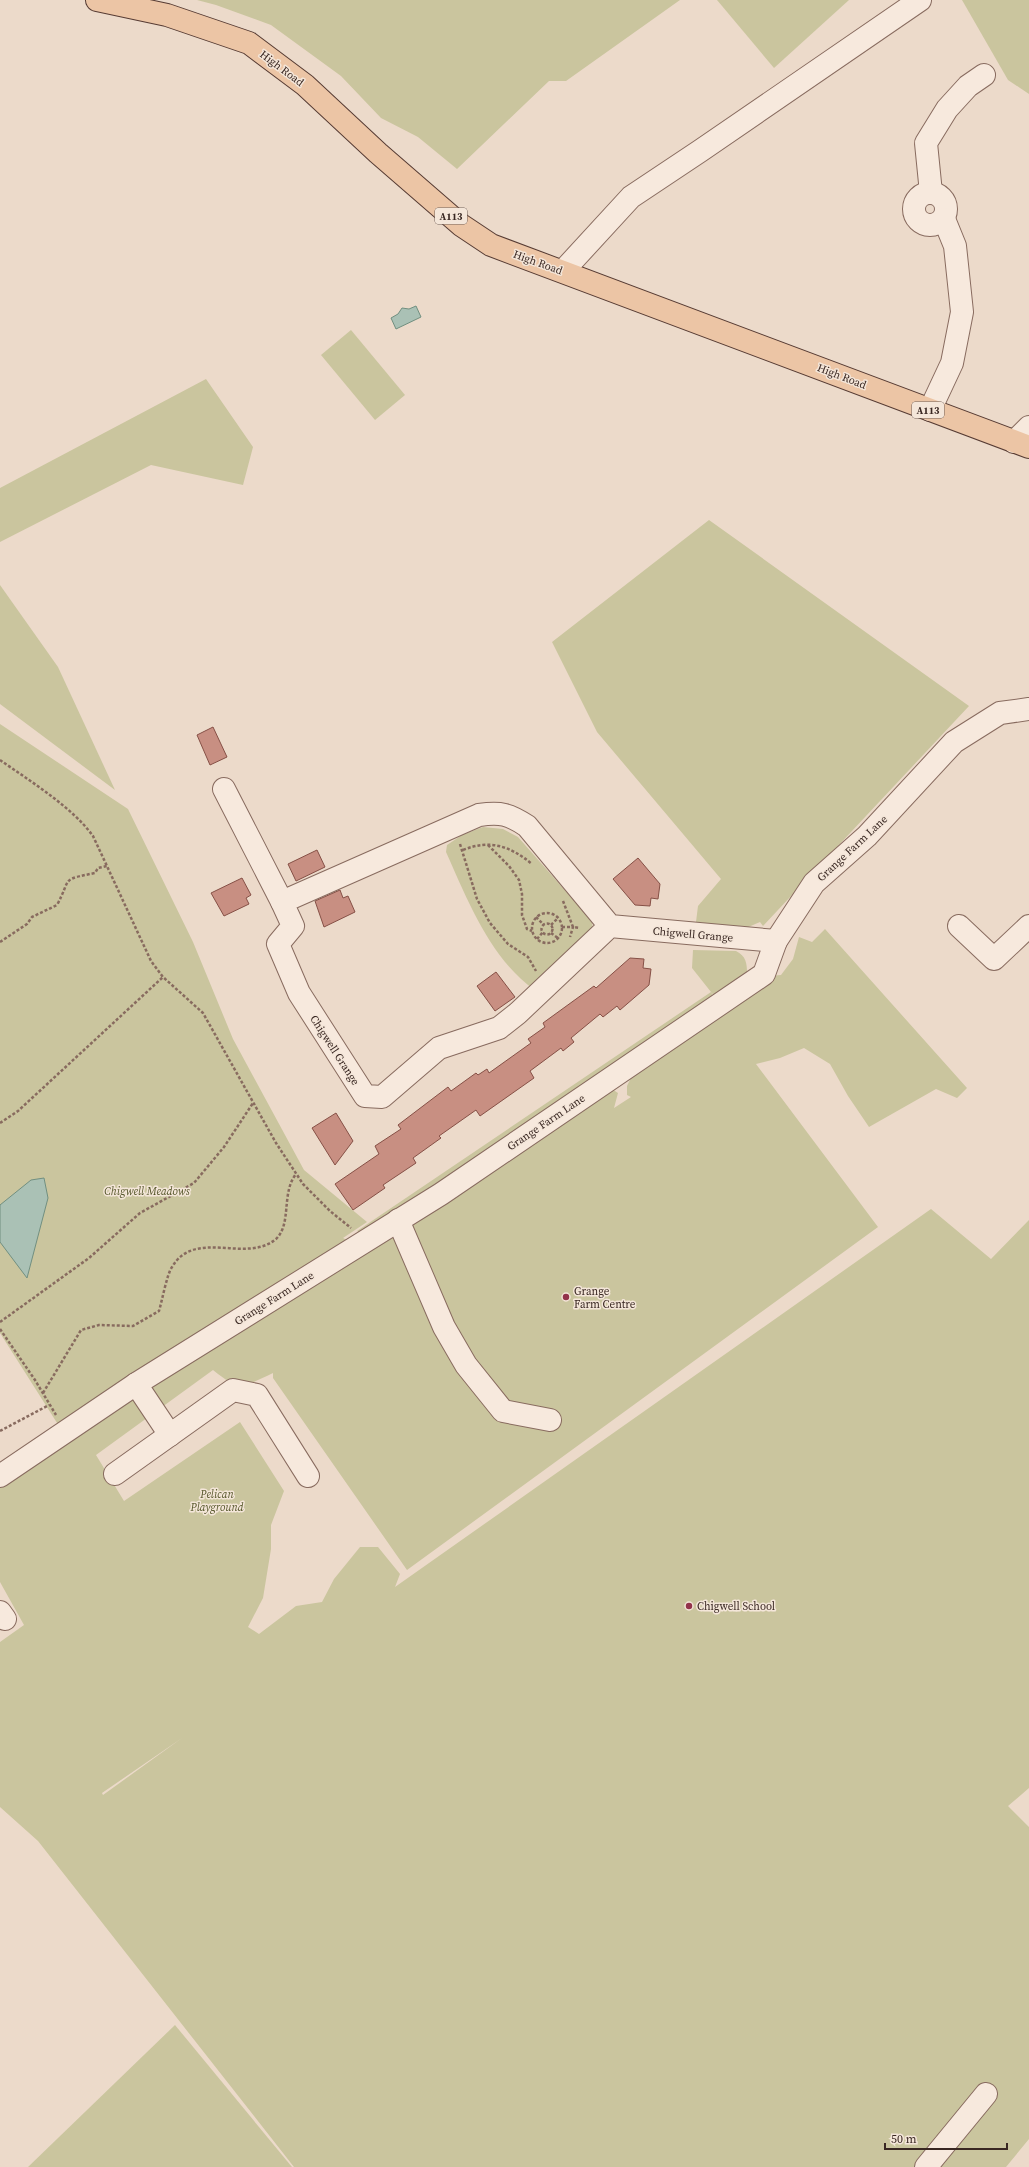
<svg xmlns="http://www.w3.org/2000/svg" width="1029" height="2167" viewBox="0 0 1029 2167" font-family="'Source Serif 4',serif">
	<rect width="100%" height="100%" fill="#ecdaca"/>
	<g fill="#cac59e" fill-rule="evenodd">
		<path d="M197,0H680L566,81H549L457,169L418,137L381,118L341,76L271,25L216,5Z"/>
		<path d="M717,0H849L774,68Z"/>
		<path d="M962,0H1029V94L1008,80Z"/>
		<path d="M351,330L405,395L375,420L321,355Z"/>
		<path d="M206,379L253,447L243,485L151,465L0,542V488Z"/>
		<path d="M709,520L969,706L763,926L760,922L746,928L696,922L698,906L721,879L597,732L552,642Z"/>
		<path d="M0,585L58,667L115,790L0,704Z"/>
		<path d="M0,724L128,809L193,942L233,1039L304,1170L367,1222L343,1238L353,1243L59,1426L0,1333Z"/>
		<path d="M483,827L503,829L518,837L592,921L593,933L535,990C491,960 467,899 446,852L447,845L462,835Z"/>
		<path d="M825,929L967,1088L957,1098L936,1089L869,1127L848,1096L830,1064L804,1048L780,1058L756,1064L878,1227L407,1570L273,1378V1373C243,1387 240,1392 213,1370L96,1455L124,1501L240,1422L284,1491L271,1525V1549L263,1598L248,1627L259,1634L296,1606L322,1602L334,1579L360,1547H378L400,1574L395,1587L931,1209L991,1259L1029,1220V1788L1008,1806L1029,1827V2139L1006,2167H294L38,1841L0,1807V1642L24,1625L0,1582V1480L607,1086L618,1093L614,1108L631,1097L627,1095V1086L637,1065L769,976L781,975L793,959L799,937L812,942ZM182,1738L103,1795L102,1793Z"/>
		<path d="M693,950L736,951C746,956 747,963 747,974L720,1002L711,992L718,1004L366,1237L357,1231L711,992L692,968Z"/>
		<path d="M175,2025L292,2167H28Z"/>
	</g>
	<g fill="#aac1b5" stroke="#718f80">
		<path d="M416,306L421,317L396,329L391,318L398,314L402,308L409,309Z"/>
		<path d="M44,1178L48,1198L27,1278L0,1242V1205L31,1180Z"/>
	</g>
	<g fill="#c88f82" stroke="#865046">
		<path d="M213,727L227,757L210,765L197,735Z"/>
		<path d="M317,850L325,867L296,881L288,864Z"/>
		<path d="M638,858L660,884L658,899L651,898L650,906L635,905L613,879Z"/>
		<path d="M242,878L251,895L246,898L249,904L224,916L211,893Z"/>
		<path d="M340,890L343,898L348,896L355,912L324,927L315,901Z"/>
		<path d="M630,958L644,959L643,968L651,969L649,985L620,1010L617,1006L603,1017L600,1014L571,1038L574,1042L563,1051L561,1048L530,1071L534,1078L480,1116L476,1110L439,1136L441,1138L413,1158L416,1163L383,1185L385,1188L353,1210L335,1184L379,1154L375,1146L401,1129L398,1125L448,1087L451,1091L476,1073L478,1075L487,1069L489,1073L531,1043L528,1039L545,1027L543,1023L594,986L596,988Z"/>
		<path d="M496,972L515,997L495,1011L477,986Z"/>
		<path d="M336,1113L353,1141L335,1165L312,1128Z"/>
	</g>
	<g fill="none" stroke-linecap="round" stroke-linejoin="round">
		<defs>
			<g id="minor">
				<circle cx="930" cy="209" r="16"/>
				<path d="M931,193L926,143L947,109L968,86L984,75"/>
				<path d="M563,271L631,197L700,151L920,0"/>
				<path d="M930,410L952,363L962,312L955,246L944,219"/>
				<path d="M1014,442L1029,427"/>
				<path d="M224,789L282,902"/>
				<path d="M610,926L518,1013L499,1028L439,1048L382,1097L365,1096L299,993L278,944L293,926L282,902L479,815C501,812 509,814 527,826L610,926L776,941"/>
				<path d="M959,926L994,959L1029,926"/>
				<path d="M398,1220L444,1327L466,1365L503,1411L550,1420"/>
				<path d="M136,1384L170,1435"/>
				<path d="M115,1474L233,1390L257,1395L308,1476"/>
				<path d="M0,1476L136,1384L441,1194L764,974L776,941L814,883L867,836L954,742L1000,713L1029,709"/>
				<path d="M0,1612L5,1619"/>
				<path d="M926,2167L986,2094"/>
			</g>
			<path id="major" d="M97,0L167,15L249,43L305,85L378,153L461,225L491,245L1029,447"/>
		</defs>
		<use href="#minor" stroke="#886b5f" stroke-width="24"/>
		<use href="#major" stroke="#563b33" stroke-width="24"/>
		<g stroke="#886b5f" stroke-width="2.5" stroke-dasharray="3 2" stroke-linecap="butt">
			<path d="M0,760C30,781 72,807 93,836L151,961L163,977L203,1013L276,1143L303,1184L330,1211L351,1228"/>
			<path d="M460,844L477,899L490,923L508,944L528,957L536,971"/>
			<path d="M488,845L509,866L519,880L522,894V915L527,929L532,931"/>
			<path d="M463,850C490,839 510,846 532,864"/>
			<path d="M563,901L573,927L580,928"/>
			<circle cx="547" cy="928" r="15"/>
			<path d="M536,917L544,925"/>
			<circle cx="547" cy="929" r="5.5"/>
			<path d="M551,925L558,918"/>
			<path d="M562,927H573L570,937"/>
			<path d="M551,933L558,938"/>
			<path d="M537,939L543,932"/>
			<path d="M0,942L27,924L32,917L57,905C72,877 60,880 95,873L98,868L107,866"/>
			<path d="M0,1123L18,1111L163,977"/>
			<path d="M0,1322L89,1258L140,1213L194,1183L224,1147L253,1103"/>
			<path d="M0,1329L35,1380L56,1415"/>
			<path d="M43,1393L81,1330L99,1325L133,1326L159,1311C162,1301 167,1274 172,1267C195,1228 246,1264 276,1239C292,1224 281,1193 296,1174"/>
			<path d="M0,1431L49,1405"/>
		</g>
		<use href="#minor" stroke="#f7e9dd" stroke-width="22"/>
		<use href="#major" stroke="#ecc5a5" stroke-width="22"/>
	</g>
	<g fill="#93334a" stroke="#f4e6d9" stroke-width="1.5">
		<circle cx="566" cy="1297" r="4"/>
		<circle cx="689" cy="1606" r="4"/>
	</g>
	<g text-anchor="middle" stroke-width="3" stroke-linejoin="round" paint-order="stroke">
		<g fill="#f4e6d9" stroke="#716059" stroke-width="1">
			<rect x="435" y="208" width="32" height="16" rx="3"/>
			<rect x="912" y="402" width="32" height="16" rx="3"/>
		</g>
		<g font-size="10" font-weight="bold" fill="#392722">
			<text x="451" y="220">A113</text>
			<text x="928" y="414">A113</text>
		</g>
		<g font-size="11" fill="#392722" stroke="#f4e6d9">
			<text transform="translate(282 68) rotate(37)" y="4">High Road</text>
			<text transform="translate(538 262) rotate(20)" y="4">High Road</text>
			<text transform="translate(842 376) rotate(21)" y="4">High Road</text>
			<text transform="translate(852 848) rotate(-43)" y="4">Grange Farm Lane</text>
			<text transform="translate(693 934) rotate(5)" y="4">Chigwell Grange</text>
			<text transform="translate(335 1050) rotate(57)" y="4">Chigwell Grange</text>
			<text transform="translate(546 1122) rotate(-34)" y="4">Grange Farm Lane</text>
			<text transform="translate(274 1298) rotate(-32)" y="4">Grange Farm Lane</text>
		</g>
		<g font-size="11" font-style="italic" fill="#545529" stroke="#f4e6d9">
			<text x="147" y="1195">Chigwell Meadows</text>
			<text x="217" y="1498">Pelican<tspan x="217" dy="13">Playground</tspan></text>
		</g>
		<g font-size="11" fill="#392722" stroke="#f4e6d9" text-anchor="start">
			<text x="574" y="1295">Grange<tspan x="574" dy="13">Farm Centre</tspan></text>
			<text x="697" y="1610">Chigwell School</text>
		</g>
	</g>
	<path d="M885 2143v6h122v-6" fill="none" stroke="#392722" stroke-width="2"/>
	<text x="891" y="2143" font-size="12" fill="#392722" stroke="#f4e6d9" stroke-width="3" paint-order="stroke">50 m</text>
</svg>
